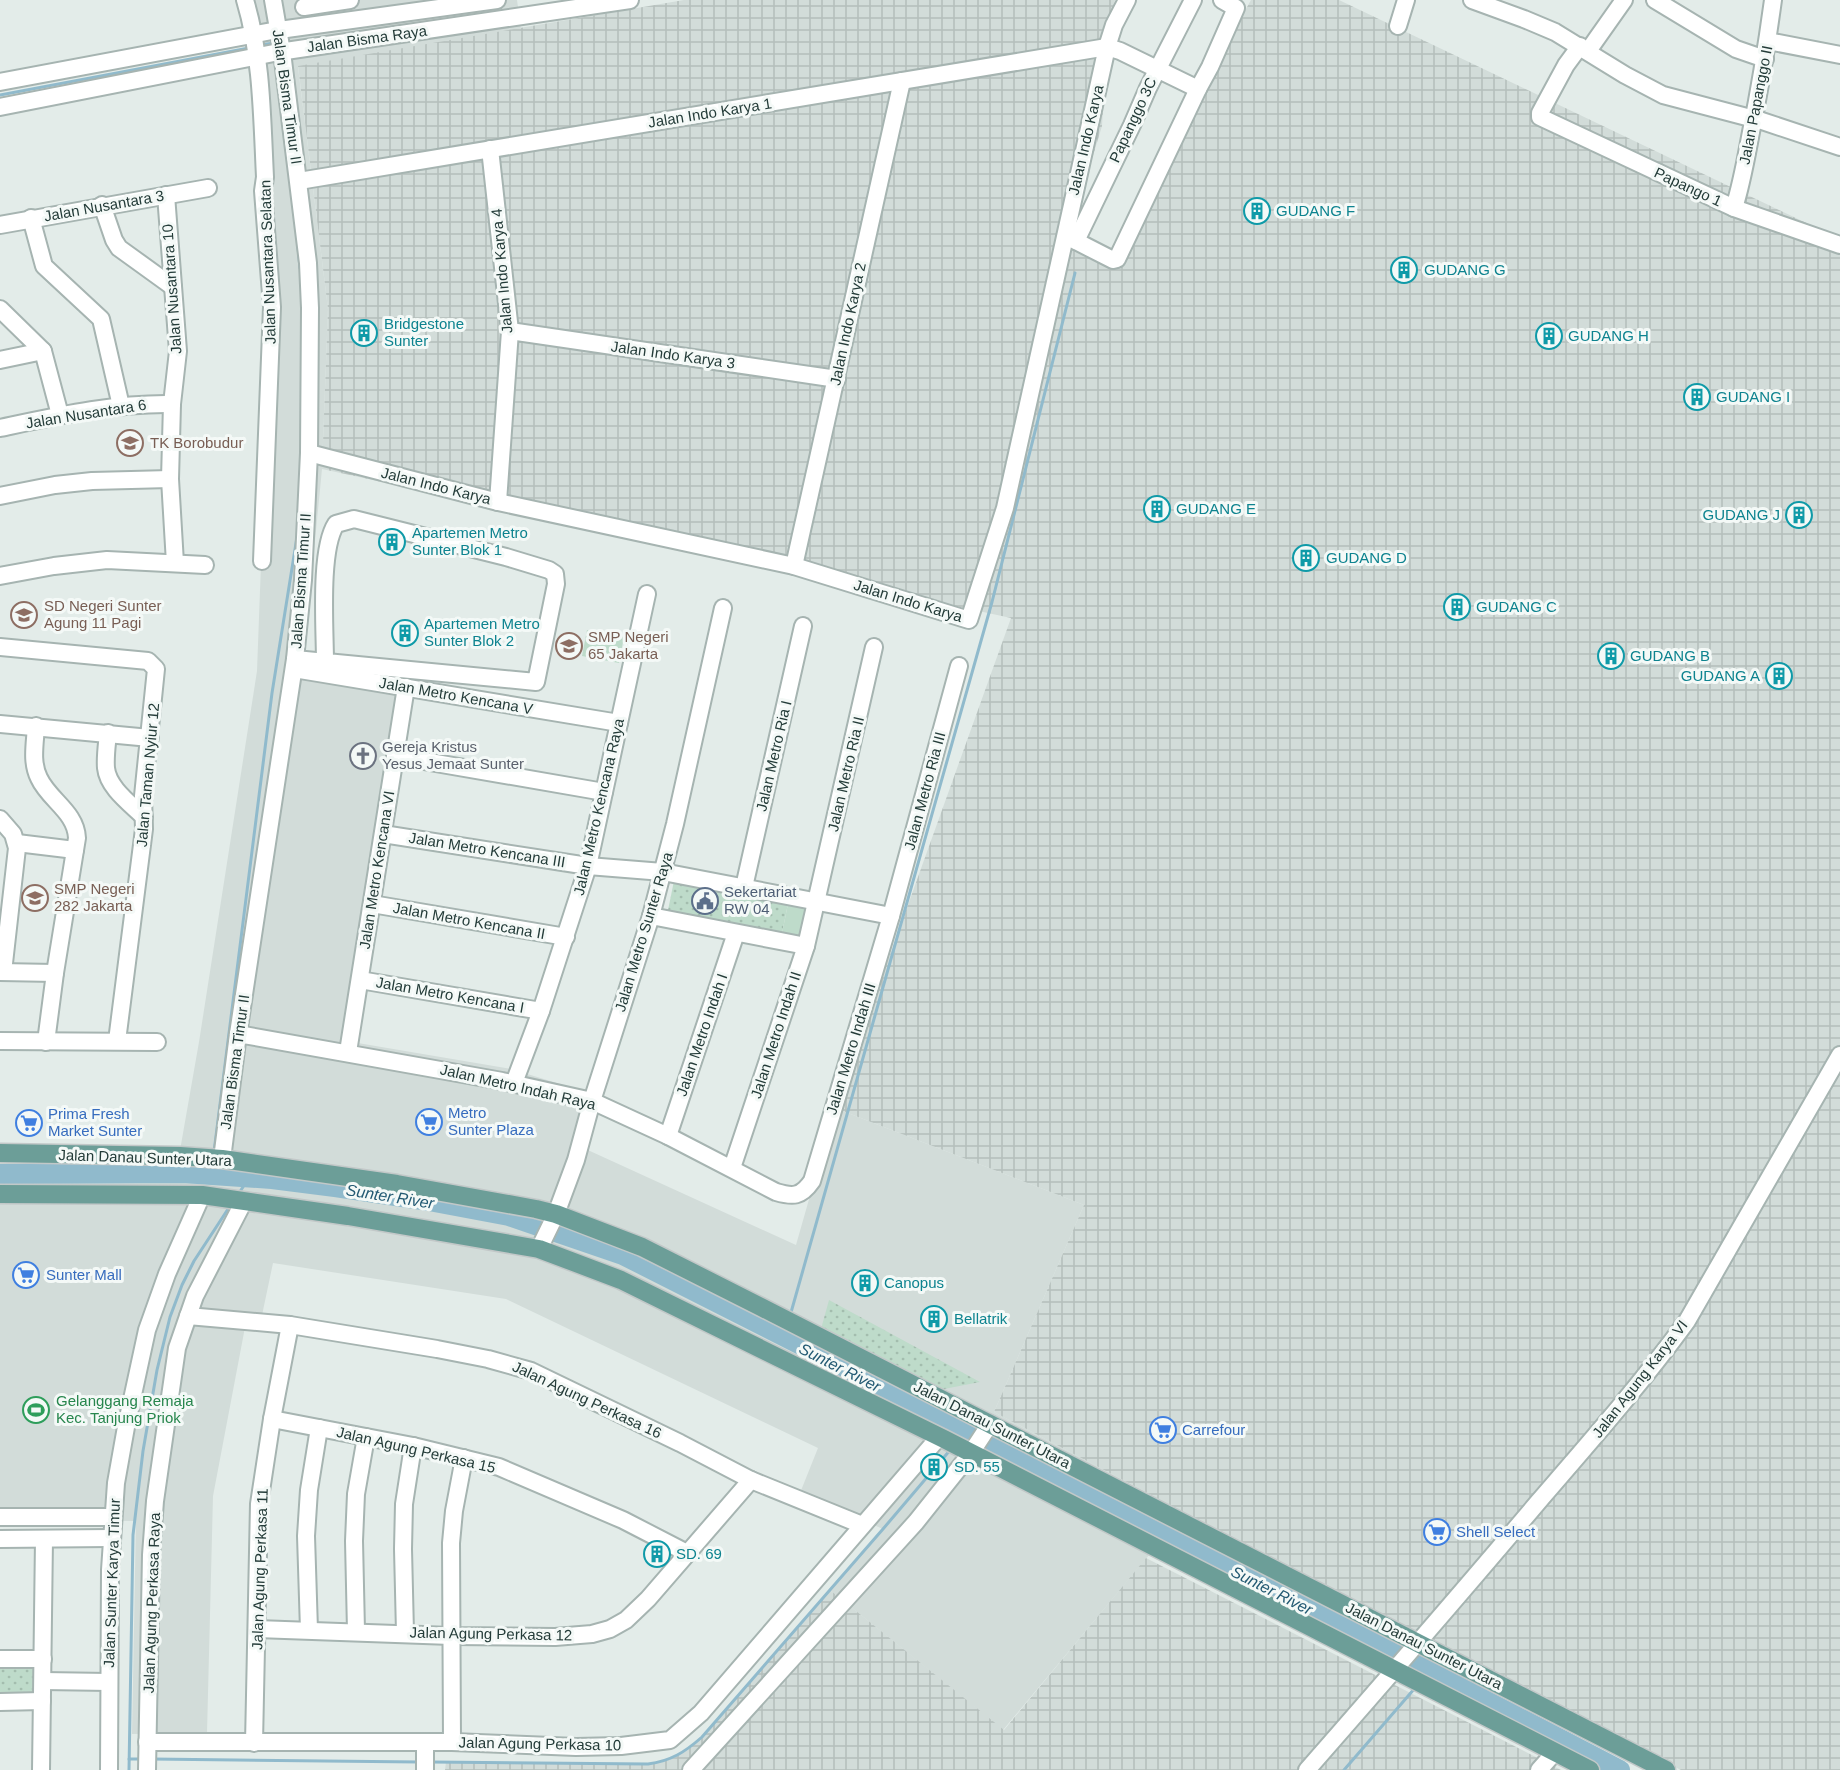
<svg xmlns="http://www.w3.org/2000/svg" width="1840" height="1770" viewBox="0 0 1840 1770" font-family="Arial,sans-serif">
	<defs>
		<pattern id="industrial-grid" width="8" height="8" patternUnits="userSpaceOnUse" patternTransform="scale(1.5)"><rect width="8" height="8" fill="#d2dcd9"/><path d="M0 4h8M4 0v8" fill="none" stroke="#b4bebb"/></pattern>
		<pattern id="park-dots" width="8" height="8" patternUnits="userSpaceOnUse" patternTransform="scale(1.5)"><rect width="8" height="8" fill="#bedbca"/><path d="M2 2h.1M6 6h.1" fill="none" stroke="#a3bdae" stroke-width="1.8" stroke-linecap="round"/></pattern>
	</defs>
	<rect width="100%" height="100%" fill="#e3ece9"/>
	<path fill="#d2dcd9" d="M246,0H517L521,29L298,67L328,309L322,469L302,674L402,691L346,1041L511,1069L596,1095L579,1146L796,1245L835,1108L1084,1205L994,1412L1185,1512L1003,1730L830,1590L883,1529L800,1493L818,1448L506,1299L273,1263L261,1320L246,1322L213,1496L207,1733L132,1734L136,1521L0,1520V1144L179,1156L199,1042L257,671L271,297Z"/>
	<g fill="url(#industrial-grid)">
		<path d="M684,0H1115L1106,57L1102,126L1069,235L1107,256L1251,0H1339L1840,239V1770H1681L1430,1642L994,1412L1084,1205L835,1108L1011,618L322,469L328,309L298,66Z"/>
		<path d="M1146,1558L1561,1770H445L446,1762L648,1764L674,1758L688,1750L702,1737L830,1590L1004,1730Z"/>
	</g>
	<g fill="url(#park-dots)">
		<path d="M675,876L789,899L781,938L667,915Z"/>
		<path d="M829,1300L980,1382L939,1390L821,1329Z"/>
		<path d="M790,1325L974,1417L967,1429L786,1335Z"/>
		<rect x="0" y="1663" width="34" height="30"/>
	</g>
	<g fill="#bedbca">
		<path d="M587,630L624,637L619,663L582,656Z"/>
		<path d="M789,899L812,903L804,943L781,938Z"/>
	</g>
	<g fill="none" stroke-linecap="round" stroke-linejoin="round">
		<g stroke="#90bacc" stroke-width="3">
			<path d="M261,45L274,43"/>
			<path d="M0,95L249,48"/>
			<path d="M298,247L300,268"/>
			<path d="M214,1152L272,693L297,537"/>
			<path d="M211,1175L213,1165"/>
			<path d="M239,1193L249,1178"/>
			<path d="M790,1316L992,602L1075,273"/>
			<path d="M784,1336L787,1328"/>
			<path d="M958,1439L966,1430"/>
			<path d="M1423,1678L1430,1670"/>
			<path d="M129,1759H143"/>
			<path d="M152,1759L419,1762"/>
			<path d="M431,1762L648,1764C671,1761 685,1752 702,1737L883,1529L951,1449"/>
			<path d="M129,1770L133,1535L143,1451L157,1370L170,1317L182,1285L194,1261L230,1206"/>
			<path d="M1344,1770L1415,1688"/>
		</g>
		<path stroke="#90bacc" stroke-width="20" d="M0,1174L183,1173L272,1179L335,1187L429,1201L509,1216L623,1255L823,1356L1620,1770"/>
		<defs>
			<g id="minor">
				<path d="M245,0C262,57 262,118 265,177L263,191L272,307L262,561"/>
				<path d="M1472,0L1524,19L1555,32L1625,75L1663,95L1762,121L1840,147"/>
				<path d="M1655,0L1736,49L1765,59"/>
				<path d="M304,7L350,0"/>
				<path d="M1398,26L1406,0"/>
				<path d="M1768,41L1840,55"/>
				<path d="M1580,46L1566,65L1540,113V117L1734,208L1840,245"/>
				<path d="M1588,51L1624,0"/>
				<path d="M0,82L272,31L497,0"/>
				<path d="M0,107L279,52L630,0"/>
				<path d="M490,149L510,331L498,502"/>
				<path d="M299,181L1107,47L1120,51L1198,89L1210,67L1236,8L1222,0"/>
				<path d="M166,195L178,351L172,404L170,479L175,563"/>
				<path d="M102,205L114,240L119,248L173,287"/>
				<path d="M1734,208C1742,183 1746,158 1751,132C1760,88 1767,44 1773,0"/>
				<path d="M31,218L44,266L101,319L121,406"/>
				<path d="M0,225L208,188"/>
				<path d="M1066,236L1113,260L1117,259L1198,89"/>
				<path d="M1076,241L1132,125L1148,88L1193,0"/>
				<path d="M0,309L43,351L60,415"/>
				<path d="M510,331L837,379"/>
				<path d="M0,360L43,351"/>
				<path d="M0,428C57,416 114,403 172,404"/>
				<path d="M309,453L498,502L794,566L969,620L1005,508L1107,47L1114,25L1127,0"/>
				<path d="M0,496L55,485L92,481L170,479"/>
				<path d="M794,566L902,81"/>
				<path d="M0,576L54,566L107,560L205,565"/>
				<path d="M0,647L148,661L156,669L143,796L144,829L117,1041"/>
				<path d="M295,659L536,682L556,584L555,574L549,570L506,557L354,519L336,524C319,550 325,629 325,662"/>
				<path d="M294,669L619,723"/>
				<path d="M0,724L150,738"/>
				<path d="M36,726C35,744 31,762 39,778C49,800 76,812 77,838L55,973L46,1042"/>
				<path d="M108,733C107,744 105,757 106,768C108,788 131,804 144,817"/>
				<path d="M395,756L604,792"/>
				<path d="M0,819L13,834L17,848L3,972"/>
				<path d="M383,834L588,866L663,872L891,916"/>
				<path d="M17,843L75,850"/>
				<path d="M744,887L803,626"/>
				<path d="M372,904L566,937"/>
				<path d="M651,916L806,946"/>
				<path d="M0,972L55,973"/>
				<path d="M360,980L541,1011"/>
				<path d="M238,1034L502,1081L592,1101L668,1136L776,1192C793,1197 801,1197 812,1181L891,916L959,666"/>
				<path d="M0,1041L157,1042"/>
				<path d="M348,1052L406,687"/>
				<path d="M514,1083L541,1011L588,866L647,594"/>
				<path d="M668,1136L736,933"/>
				<path d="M222,1159L238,1034L295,659L303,580L309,453L310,308L308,263L282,52L273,0"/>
				<path d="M732,1168L806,946L874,647"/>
				<path d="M539,1249L556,1214L576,1160L592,1101L651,916L675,824L723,608"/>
				<path d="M188,1316L290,1325L437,1349L488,1359L531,1371L680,1443L751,1480L862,1525"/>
				<path d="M272,1419L413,1446L499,1467L623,1520L687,1553"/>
				<path d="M0,1517H112"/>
				<path d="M0,1539L111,1538"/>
				<path d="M257,1629L451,1636L555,1637L592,1634L610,1629L626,1620L648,1599L751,1480"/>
				<path d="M309,1630L306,1536L309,1490L319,1428"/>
				<path d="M356,1631L354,1541L356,1494L366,1437"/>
				<path d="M405,1633L403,1549L404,1504L413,1446"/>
				<path d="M0,1659H43"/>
				<path d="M43,1681L109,1682"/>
				<path d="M0,1702L42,1701"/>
				<path d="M147,1742H452L576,1747L621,1746L670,1740L701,1713L939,1437"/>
				<path d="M452,1742L451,1543L454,1511L464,1458"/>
				<path d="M254,1743L259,1504L272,1419L290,1325"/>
				<path d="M41,1770L44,1539"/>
				<path d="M109,1770L110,1570L116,1483L126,1427L147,1330L167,1274L202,1195"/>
				<path d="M147,1770L151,1555L155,1501L177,1348L195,1296L244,1201"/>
				<path d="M425,1770V1742"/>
				<path d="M691,1770L916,1522L971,1453L990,1424"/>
				<path d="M1307,1770C1385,1681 1463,1591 1539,1501C1590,1442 1641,1384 1687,1321L1840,1055"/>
				<path d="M1539,1770L1555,1752"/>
			</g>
			<g id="major">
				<path d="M0,1153L180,1156L222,1159L397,1184L536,1209L556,1214L642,1247L761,1307L1666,1770"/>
				<path d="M0,1194L202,1195L348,1216L539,1249L621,1280L944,1439L1590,1770"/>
			</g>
		</defs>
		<use href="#minor" stroke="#a6b4b1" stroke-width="20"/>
		<use href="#major" stroke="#c2c8c8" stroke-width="21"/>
		<use href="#minor" stroke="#fff" stroke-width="16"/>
		<use href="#major" stroke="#6c9e98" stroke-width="18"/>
	</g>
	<defs>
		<symbol id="building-ring" viewBox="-11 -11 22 22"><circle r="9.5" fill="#f4f9f7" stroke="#0f9aa8" stroke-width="1.5"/><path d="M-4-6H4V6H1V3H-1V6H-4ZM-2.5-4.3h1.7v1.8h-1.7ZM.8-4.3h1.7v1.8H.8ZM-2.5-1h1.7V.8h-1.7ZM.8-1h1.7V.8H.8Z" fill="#0f9aa8"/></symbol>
		<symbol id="school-ring" viewBox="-11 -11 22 22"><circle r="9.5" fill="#f4f9f7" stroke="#8d6e63" stroke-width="1.5"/><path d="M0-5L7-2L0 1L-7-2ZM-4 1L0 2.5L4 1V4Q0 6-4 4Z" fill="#8d6e63"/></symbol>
		<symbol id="church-ring" viewBox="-11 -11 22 22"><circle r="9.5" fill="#f4f9f7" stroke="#6b7280" stroke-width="1.5"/><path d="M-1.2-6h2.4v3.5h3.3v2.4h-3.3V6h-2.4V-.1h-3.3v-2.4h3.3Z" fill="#6b7280"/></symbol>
		<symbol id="civic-ring" viewBox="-11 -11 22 22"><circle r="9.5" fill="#f4f9f7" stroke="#5c6f8a" stroke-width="1.5"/><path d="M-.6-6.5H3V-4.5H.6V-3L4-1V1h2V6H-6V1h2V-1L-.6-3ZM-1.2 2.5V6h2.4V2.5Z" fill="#5c6f8a"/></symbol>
		<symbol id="supermarket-ring" viewBox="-11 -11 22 22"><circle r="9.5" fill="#f4f9f7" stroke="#3f7fe0" stroke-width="1.5"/><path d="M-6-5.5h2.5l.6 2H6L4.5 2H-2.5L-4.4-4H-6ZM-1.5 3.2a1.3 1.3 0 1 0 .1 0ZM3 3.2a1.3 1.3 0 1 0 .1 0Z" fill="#3f7fe0"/></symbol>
		<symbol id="stadium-ring" viewBox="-11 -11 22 22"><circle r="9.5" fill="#f4f9f7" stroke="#2e9e5b" stroke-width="1.5"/><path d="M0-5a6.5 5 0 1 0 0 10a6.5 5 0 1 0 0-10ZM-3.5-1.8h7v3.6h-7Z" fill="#2e9e5b"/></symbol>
	</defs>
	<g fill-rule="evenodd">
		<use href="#building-ring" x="1242" y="196" width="30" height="30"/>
		<use href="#building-ring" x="1389" y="255" width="30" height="30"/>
		<use href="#building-ring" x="349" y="318" width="30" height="30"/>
		<use href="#building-ring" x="1534" y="321" width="30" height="30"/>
		<use href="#building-ring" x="1682" y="382" width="30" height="30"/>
		<use href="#school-ring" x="115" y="428" width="30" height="30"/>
		<use href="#building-ring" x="1142" y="494" width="30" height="30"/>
		<use href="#building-ring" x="1784" y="500" width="30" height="30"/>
		<use href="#building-ring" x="377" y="527" width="30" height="30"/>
		<use href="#building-ring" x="1291" y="543" width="30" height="30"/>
		<use href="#building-ring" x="1442" y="592" width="30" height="30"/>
		<use href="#school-ring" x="9" y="600" width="30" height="30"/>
		<use href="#building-ring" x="390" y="618" width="30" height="30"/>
		<use href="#school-ring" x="554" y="631" width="30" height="30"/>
		<use href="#building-ring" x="1596" y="641" width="30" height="30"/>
		<use href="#building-ring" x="1764" y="661" width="30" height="30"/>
		<use href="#church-ring" x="348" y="741" width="30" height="30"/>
		<use href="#school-ring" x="20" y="883" width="30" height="30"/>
		<use href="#civic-ring" x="690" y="886" width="30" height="30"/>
		<use href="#supermarket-ring" x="414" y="1107" width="30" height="30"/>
		<use href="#supermarket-ring" x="14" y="1108" width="30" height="30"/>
		<use href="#supermarket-ring" x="11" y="1260" width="30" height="30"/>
		<use href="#building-ring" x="850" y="1268" width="30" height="30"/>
		<use href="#building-ring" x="919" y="1304" width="30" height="30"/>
		<use href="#stadium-ring" x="21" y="1395" width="30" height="30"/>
		<use href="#supermarket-ring" x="1148" y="1415" width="30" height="30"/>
		<use href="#building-ring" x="919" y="1452" width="30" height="30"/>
		<use href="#supermarket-ring" x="1422" y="1517" width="30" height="30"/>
		<use href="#building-ring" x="642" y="1539" width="30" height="30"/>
	</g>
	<g text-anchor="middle" stroke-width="6" stroke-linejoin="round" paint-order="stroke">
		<g font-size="15" fill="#243c39" stroke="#f4f9f7">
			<text transform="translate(367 39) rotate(-8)" y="5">Jalan Bisma Raya</text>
			<text transform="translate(287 97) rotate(82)" y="5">Jalan Bisma Timur II</text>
			<text transform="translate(1756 105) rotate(-79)" y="5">Jalan Papanggo II</text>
			<text transform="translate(710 113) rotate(-9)" y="5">Jalan Indo Karya 1</text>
			<text transform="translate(1133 120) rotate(-65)" y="5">Papanggo 3C</text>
			<text transform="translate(1086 140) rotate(-77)" y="5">Jalan Indo Karya</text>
			<text transform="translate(1688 187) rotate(25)" y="5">Papango 1</text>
			<text transform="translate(104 206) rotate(-10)" y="5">Jalan Nusantara 3</text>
			<text transform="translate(268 262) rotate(-92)" y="5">Jalan Nusantara Selatan</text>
			<text transform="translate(502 271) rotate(-95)" y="5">Jalan Indo Karya 4</text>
			<text transform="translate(172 289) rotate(-94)" y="5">Jalan Nusantara 10</text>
			<text transform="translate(848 324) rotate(-78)" y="5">Jalan Indo Karya 2</text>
			<text transform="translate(673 355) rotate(8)" y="5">Jalan Indo Karya 3</text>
			<text transform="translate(86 414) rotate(-9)" y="5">Jalan Nusantara 6</text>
			<text transform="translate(436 486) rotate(14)" y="5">Jalan Indo Karya</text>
			<text transform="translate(301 581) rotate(-86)" y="5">Jalan Bisma Timur II</text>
			<text transform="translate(908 601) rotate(17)" y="5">Jalan Indo Karya</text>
			<text transform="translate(456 696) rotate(10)" y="5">Jalan Metro Kencana V</text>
			<text transform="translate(774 756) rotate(-77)" y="5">Jalan Metro Ria I</text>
			<text transform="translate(846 774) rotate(-77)" y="5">Jalan Metro Ria II</text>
			<text transform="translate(148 775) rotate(-85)" y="5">Jalan Taman Nyiur 12</text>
			<text transform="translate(925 791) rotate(-75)" y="5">Jalan Metro Ria III</text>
			<text transform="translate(599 807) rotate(-77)" y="5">Jalan Metro Kencana Raya</text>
			<text transform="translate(487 850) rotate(9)" y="5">Jalan Metro Kencana III</text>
			<text transform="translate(377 870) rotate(-81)" y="5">Jalan Metro Kencana VI</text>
			<text transform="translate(469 921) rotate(10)" y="5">Jalan Metro Kencana II</text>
			<text transform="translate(644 932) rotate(-73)" y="5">Jalan Metro Sunter Raya</text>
			<text transform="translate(450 995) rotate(10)" y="5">Jalan Metro Kencana I</text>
			<text transform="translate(702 1035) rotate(-71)" y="5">Jalan Metro Indah I</text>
			<text transform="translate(776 1035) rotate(-72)" y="5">Jalan Metro Indah II</text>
			<text transform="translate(851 1049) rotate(-73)" y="5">Jalan Metro Indah III</text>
			<text transform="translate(235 1062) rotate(-82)" y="5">Jalan Bisma Timur II</text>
			<text transform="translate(518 1087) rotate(13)" y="5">Jalan Metro Indah Raya</text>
			<text transform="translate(145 1158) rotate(2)" y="5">Jalan Danau Sunter Utara</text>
			<text transform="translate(1640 1379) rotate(-52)" y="5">Jalan Agung Karya VI</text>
			<text transform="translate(587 1400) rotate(25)" y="5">Jalan Agung Perkasa 16</text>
			<text transform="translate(992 1425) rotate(27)" y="5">Jalan Danau Sunter Utara</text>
			<text transform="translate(416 1450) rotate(13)" y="5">Jalan Agung Perkasa 15</text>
			<text transform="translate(260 1569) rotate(-88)" y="5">Jalan Agung Perkasa 11</text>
			<text transform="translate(112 1583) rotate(-88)" y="5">Jalan Sunter Karya Timur</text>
			<text transform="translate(152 1603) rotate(-88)" y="5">Jalan Agung Perkasa Raya</text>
			<text transform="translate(491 1634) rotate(1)" y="5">Jalan Agung Perkasa 12</text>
			<text transform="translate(1424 1646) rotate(27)" y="5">Jalan Danau Sunter Utara</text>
			<text transform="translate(540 1744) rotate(1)" y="5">Jalan Agung Perkasa 10</text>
		</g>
		<g font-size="15" fill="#0d838f" stroke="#f4f9f7" text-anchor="start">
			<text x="1276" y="216">GUDANG F</text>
			<text x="1424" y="275">GUDANG G</text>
			<text x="384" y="329">Bridgestone<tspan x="384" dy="17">Sunter</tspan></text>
			<text x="1568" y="341">GUDANG H</text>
			<text x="1716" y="402">GUDANG I</text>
			<text x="1176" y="514">GUDANG E</text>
			<text x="1780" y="520" text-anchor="end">GUDANG J</text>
			<text x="412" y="538">Apartemen Metro<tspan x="412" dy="17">Sunter Blok 1</tspan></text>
			<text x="1326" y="563">GUDANG D</text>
			<text x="1476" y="612">GUDANG C</text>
			<text x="424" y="629">Apartemen Metro<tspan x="424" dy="17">Sunter Blok 2</tspan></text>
			<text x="1630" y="661">GUDANG B</text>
			<text x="1760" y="681" text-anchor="end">GUDANG A</text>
			<text x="884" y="1288">Canopus</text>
			<text x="954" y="1324">Bellatrik</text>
			<text x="954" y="1472">SD. 55</text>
			<text x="676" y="1559">SD. 69</text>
		</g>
		<g font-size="15" fill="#785e54" stroke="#f4f9f7" text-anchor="start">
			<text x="150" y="448">TK Borobudur</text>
			<text x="44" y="611">SD Negeri Sunter<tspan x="44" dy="17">Agung 11 Pagi</tspan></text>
			<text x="588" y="642">SMP Negeri<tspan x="588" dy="17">65 Jakarta</tspan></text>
			<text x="54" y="894">SMP Negeri<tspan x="54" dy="17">282 Jakarta</tspan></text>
		</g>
		<g font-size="15" fill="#5b616d" stroke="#f4f9f7" text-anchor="start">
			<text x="382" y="752">Gereja Kristus<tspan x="382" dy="17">Yesus Jemaat Sunter</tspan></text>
		</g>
		<g font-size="15" fill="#4e5e75" stroke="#f4f9f7" text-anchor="start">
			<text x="724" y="897">Sekertariat<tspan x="724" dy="17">RW 04</tspan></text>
		</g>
		<g font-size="15" fill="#366cbe" stroke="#f4f9f7" text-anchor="start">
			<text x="448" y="1118">Metro<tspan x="448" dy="17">Sunter Plaza</tspan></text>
			<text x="48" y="1119">Prima Fresh<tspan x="48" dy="17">Market Sunter</tspan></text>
			<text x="46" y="1280">Sunter Mall</text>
			<text x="1182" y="1435">Carrefour</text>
			<text x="1456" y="1537">Shell Select</text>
		</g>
		<g font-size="15" fill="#27864d" stroke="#f4f9f7" text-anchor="start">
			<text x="56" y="1406">Gelanggang Remaja<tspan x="56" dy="17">Kec. Tanjung Priok</tspan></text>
		</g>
		<g font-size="16" font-style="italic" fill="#235a73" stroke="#f4f9f7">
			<text transform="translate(390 1196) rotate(9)" y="6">Sunter River</text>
			<text transform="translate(840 1367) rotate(27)" y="6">Sunter River</text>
			<text transform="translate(1272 1590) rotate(27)" y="6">Sunter River</text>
		</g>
	</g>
</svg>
